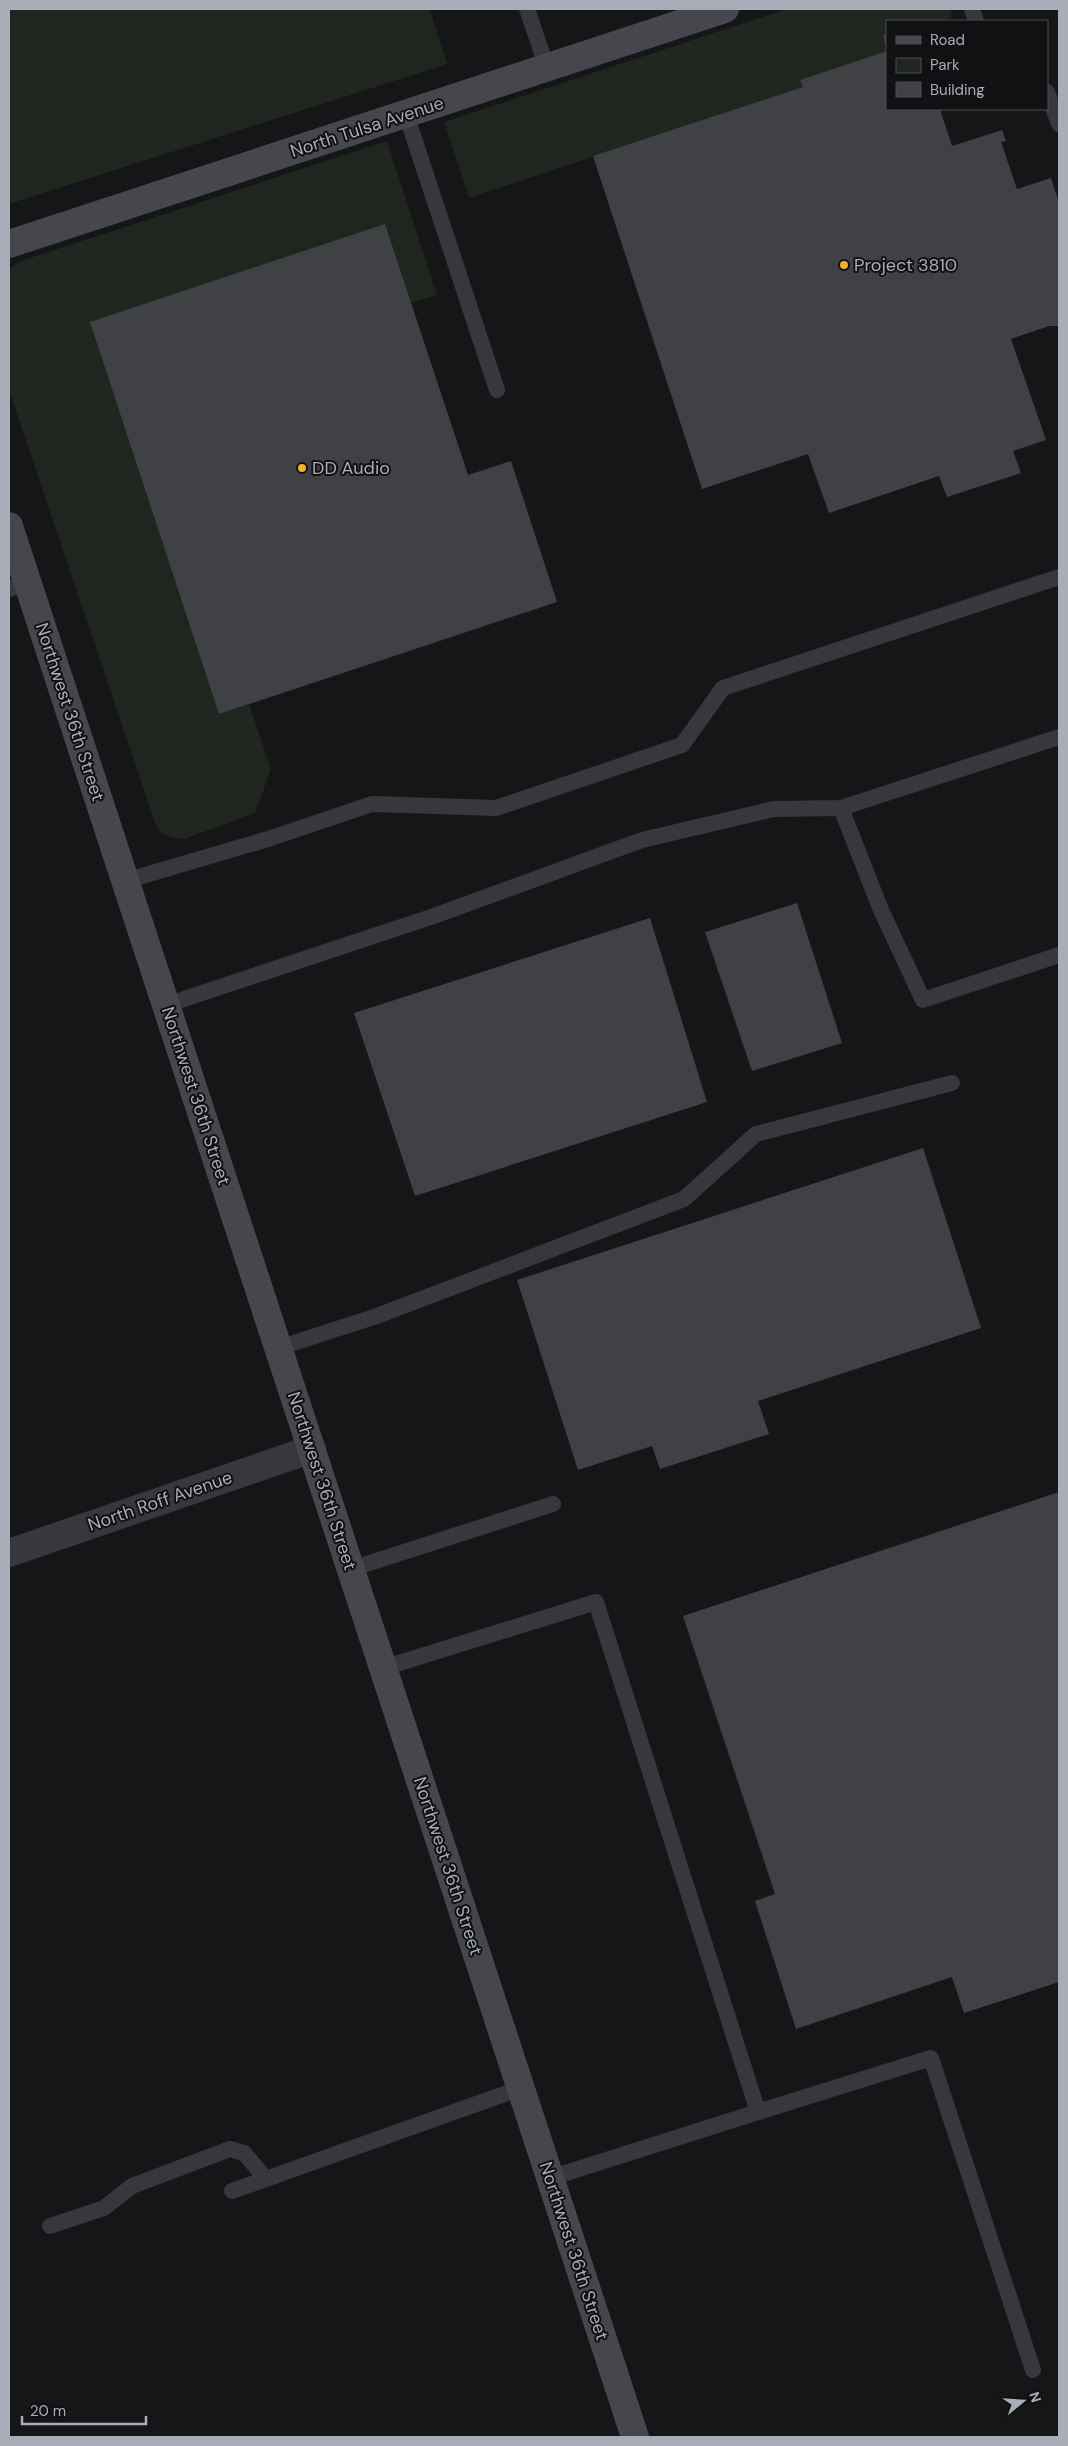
<svg xmlns="http://www.w3.org/2000/svg" width="1068" height="2446" viewBox="0 0 1068 2446" font-family="'DM Sans',sans-serif">
	<rect width="100%" height="100%" fill="#161618"/>
	<g fill="#1e261f">
		<path d="M9,9H430L447,64L9,204Z"/>
		<path d="M787,9H951L952,17L945,21H887V34L883,36L887,51L800,80L803,87L469,198L444,122Z"/>
		<path d="M387,141L437,295L411,303L385,225L219,714L249,704L271,769L255,813L184,839C171,838 161,836 155,823L9,390V268L24,260Z"/>
	</g>
	<g fill="#404145">
		<path d="M887,34V47H886L883,36Z"/>
		<path d="M887,51V109H940L952,146L1002,130L1006,141L1001,142L1017,189L1051,178L1059,203V326H1049L1011,339L1046,440L1013,451L1021,473L947,497L939,476L829,513L808,454L702,489L593,156L803,87L800,80Z"/>
		<path d="M385,224L468,475L511,461L557,602L219,714L90,322Z"/>
		<path d="M797,903L842,1043L752,1071L705,932Z"/>
		<path d="M650,918L707,1102L415,1196L354,1013Z"/>
		<path d="M923,1148L981,1328L758,1401L769,1434L660,1469L652,1446L578,1470L517,1280Z"/>
		<path d="M1059,1492V1982L964,2013L952,1977L796,2029L755,1901L775,1894L683,1616Z"/>
	</g>
	<g fill="none" stroke-linecap="round" stroke-linejoin="round">
		<g stroke="#37383d" stroke-width="16">
			<path d="M527,9L547,68"/>
			<path d="M972,9L976,21"/>
			<path d="M1047,92L1059,124"/>
			<path d="M406,114L497,390"/>
			<path d="M9,589L27,582"/>
			<path d="M841,808L881,910L923,1000L1059,955"/>
			<path d="M125,881L268,839L372,804L496,808L682,745L723,688L1059,577"/>
			<path d="M166,1005L431,917L642,840L774,809L841,808L1059,737"/>
			<path d="M278,1348L377,1316L684,1199L756,1134L952,1083"/>
			<path d="M351,1569L553,1504"/>
			<path d="M383,1668L596,1602L758,2112L550,2178"/>
			<path d="M758,2112L931,2058L1033,2370"/>
			<path d="M232,2191L521,2088"/>
			<path d="M50,2226L104,2208L132,2186L230,2149L244,2153L266,2179"/>
		</g>
		<path stroke="#37383d" stroke-width="28" d="M9,1553L312,1449"/>
		<g stroke="#45474d" stroke-width="28">
			<path d="M9,244L725,9"/>
			<path d="M9,526L635,2437"/>
		</g>
	</g>
	<g fill="#f2b134" stroke="#111113" stroke-width="2">
		<circle cx="844" cy="265" r="5"/>
		<circle cx="302" cy="468" r="5"/>
	</g>
	<g text-anchor="middle" stroke-width="4" stroke-linejoin="round" paint-order="stroke">
		<g font-size="18" fill="#a8adb8" stroke="#111113">
			<text transform="translate(367 127) rotate(-18)" y="6">North Tulsa Avenue</text>
			<text transform="translate(70 712) rotate(72)" y="6">Northwest 36th Street</text>
			<text transform="translate(196 1096) rotate(72)" y="6">Northwest 36th Street</text>
			<text transform="translate(322 1481) rotate(72)" y="6">Northwest 36th Street</text>
			<text transform="translate(160 1501) rotate(-19)" y="6">North Roff Avenue</text>
			<text transform="translate(448 1866) rotate(72)" y="6">Northwest 36th Street</text>
			<text transform="translate(574 2251) rotate(72)" y="6">Northwest 36th Street</text>
		</g>
		<g font-size="18" fill="#a8adb8" stroke="#111113" text-anchor="start">
			<text x="854" y="271">Project 3810</text>
			<text x="312" y="474">DD Audio</text>
		</g>
	</g>
	<rect width="1068" height="2446" fill="none" stroke="#a8adb8" stroke-width="20"/>
	<rect x="886" y="20" width="162" height="90" fill="#111113" stroke="#4d4f55"/>
	<rect x="896" y="36" width="25" height="8" fill="#45474d" stroke="#4d4f55"/>
	<text x="930" y="45" font-size="15" fill="#a8adb8">Road</text>
	<rect x="896" y="58" width="25" height="15" fill="#1e261f" stroke="#4d4f55"/>
	<text x="930" y="70" font-size="15" fill="#a8adb8">Park</text>
	<rect x="896" y="82" width="25" height="15" fill="#404145" stroke="#4d4f55"/>
	<text x="930" y="95" font-size="15" fill="#a8adb8">Building</text>
	<g transform="translate(1023 2401) rotate(72)" stroke="#111113" stroke-width="4" paint-order="stroke">
	<path d="M0-4L9 19L0 12L-9 19Z" fill="#a8adb8"/>
	<text y="-8" font-size="14" font-weight="bold" text-anchor="middle" fill="#a8adb8">N</text>
	</g>
	<path d="M22 2416v8h124v-8" fill="none" stroke="#a8adb8" stroke-width="2.5"/>
	<text x="30" y="2416" font-size="15" fill="#a8adb8" stroke="#111113" stroke-width="4" paint-order="stroke">20 m</text>
</svg>
